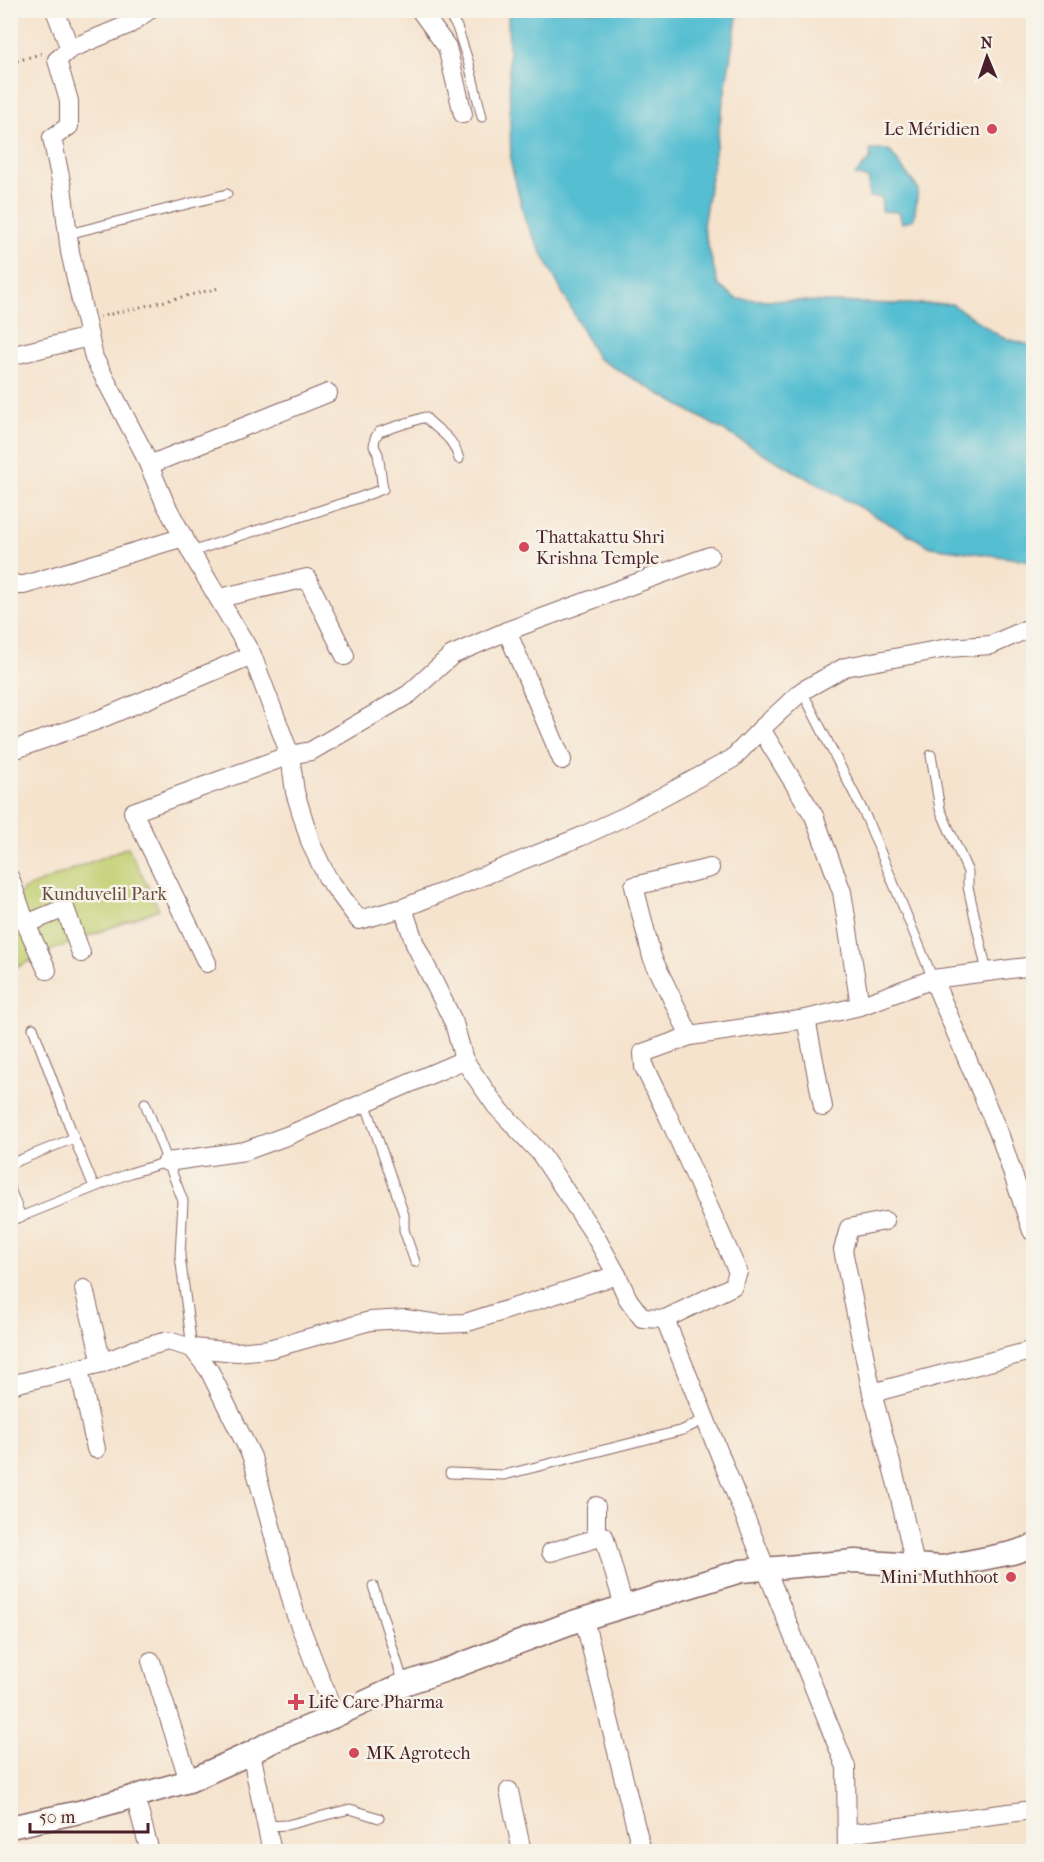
<svg xmlns="http://www.w3.org/2000/svg" width="1044" height="1862" viewBox="0 0 1044 1862" font-family="'IM FELL French Canon',serif">
	<rect width="100%" height="100%" fill="#f7f3e8"/>
	<filter id="ink" filterUnits="userSpaceOnUse"><feTurbulence type="fractalNoise" baseFrequency=".0167" numOctaves="2"/><feDisplacementMap in="SourceGraphic" scale="12" xChannelSelector="R" yChannelSelector="G"/><feConvolveMatrix kernelMatrix="1 2 1 2 8 2 1 2 1" color-interpolation-filters="sRGB"/></filter>
	<filter id="wash" filterUnits="userSpaceOnUse"><feTurbulence type="fractalNoise" baseFrequency=".008" numOctaves="4" result="noise"/><feDisplacementMap in="SourceGraphic" scale="24" xChannelSelector="R" yChannelSelector="G"/><feGaussianBlur stdDeviation="1.35" result="paint"/><feColorMatrix in="noise" values="0 0 0 0 0 0 0 0 0 0 0 0 0 0 0 0 0 1.4 0 .05"/><feComposite in="paint" operator="in"/></filter>
	<g filter="url(#wash)">
		<rect width="100%" height="100%" fill="#f5e3cd"/>
		<path fill="#c1cf71" stroke="#86774e" stroke-width="1.5" d="M128,847L159,909L52,950L11,970V906L24,889Z"/>
		<g fill="#54bed1" stroke="#4f6e7e" stroke-width="1.5">
			<path d="M508,11H738L703,226L718,285L737,299L895,304H952L1001,337L1033,346V561L931,547L780,463L597,358L526,223L511,164Z"/>
			<path d="M870,150H889L918,189L914,219L902,223L899,212L882,211L881,197H869V179L855,175L871,158Z"/>
		</g>
	</g>
	<g filter="url(#ink)">
		<g fill="none" stroke-linecap="round" stroke-linejoin="round">
			<defs>
				<g id="service">
					<path d="M446,10L457,27L469,64L482,117"/>
					<path d="M68,234L227,194"/>
					<path d="M192,552C255,529 320,513 383,489L378,454L374,446L375,438L379,432L425,417C441,434 452,435 459,459"/>
					<path d="M802,691L866,817L933,979"/>
					<path d="M931,755L940,809L968,872V887L987,972"/>
					<path d="M365,1102L404,1215V1230L415,1262"/>
					<path d="M145,1103L183,1201L180,1256L192,1348"/>
					<path d="M74,1138L94,1187"/>
					<path d="M10,1164L74,1138L33,1028"/>
					<path d="M10,1189L21,1217"/>
					<path d="M10,1221L130,1173L167,1162"/>
					<path d="M450,1473L504,1475L683,1430L705,1419"/>
					<path d="M373,1586L404,1684"/>
					<path d="M267,1826L287,1825L350,1809L379,1818"/>
				</g>
				<g id="minor">
					<path d="M55,10L70,49"/>
					<path d="M149,10L130,24L70,49L57,60L69,101V126L52,138L62,186L70,252L94,358L142,449L165,503L195,559L252,655L290,755L295,792L311,844L327,877L359,920L403,908L415,944L454,1023L464,1060L496,1106L540,1153L594,1234L617,1275L628,1299L642,1318L665,1319"/>
					<path d="M420,10L447,47L463,114"/>
					<path d="M10,356L89,337"/>
					<path d="M149,465L328,393"/>
					<path d="M10,581L16,585H24L184,537"/>
					<path d="M219,598L307,578L345,656"/>
					<path d="M507,631L562,760"/>
					<path d="M761,729L814,816L842,892L860,1006"/>
					<path d="M10,751L98,720L252,655"/>
					<path d="M10,878L26,924L47,970"/>
					<path d="M403,908L580,837L628,815L732,759L761,729L802,691L845,667L948,648L991,645L1034,626"/>
					<path d="M26,924L65,908L81,953"/>
					<path d="M207,963L133,812L290,755L311,751L409,694L452,655L507,631L710,556"/>
					<path d="M933,979L1000,1136L1032,1231L1034,1230"/>
					<path d="M806,1019L823,1107"/>
					<path d="M690,1036L652,957L634,886L710,868"/>
					<path d="M167,1162L245,1151L289,1135L464,1060"/>
					<path d="M885,1221L849,1228L843,1250L872,1393L897,1485L915,1565"/>
					<path d="M84,1289L102,1363"/>
					<path d="M192,1348L209,1370L252,1457L295,1613L335,1716"/>
					<path d="M79,1369L96,1449"/>
					<path d="M10,1385L102,1363L134,1350L168,1341L192,1348L237,1352L269,1349L370,1321L405,1319L439,1324L465,1323L617,1275"/>
					<path d="M872,1393L1034,1350"/>
					<path d="M596,1506V1537"/>
					<path d="M551,1552L604,1536L624,1607"/>
					<path d="M584,1619L642,1852"/>
					<path d="M151,1661L189,1781"/>
					<path d="M251,1753L272,1852"/>
					<path d="M509,1791L522,1852"/>
					<path d="M135,1796L150,1852"/>
					<path d="M847,1834L1024,1811"/>
					<path d="M847,1852L846,1767L665,1319L733,1286L738,1272L669,1118L644,1067L643,1053L690,1036L806,1019L860,1006L933,979L1034,966"/>
				</g>
				<path id="tertiary" d="M10,1827L79,1812L189,1781L251,1753L271,1742L335,1716L404,1684L446,1670L573,1622L741,1571L855,1561L942,1567L1012,1553L1034,1546"/>
			</defs>
			<use href="#service" stroke="#866464" stroke-width="11"/>
			<use href="#minor" stroke="#866464" stroke-width="20"/>
			<use href="#tertiary" stroke="#866464" stroke-width="25"/>
			<g stroke="#866464" stroke-width="3" stroke-dasharray="1.5 4.5" stroke-linecap="butt">
				<path d="M17,61L43,53"/>
				<path d="M99,317L219,288"/>
			</g>
			<use href="#service" stroke="#fff" stroke-width="9"/>
			<use href="#minor" stroke="#fff" stroke-width="18"/>
			<use href="#tertiary" stroke="#fff" stroke-width="22"/>
		</g>
	</g>
	<g fill="#d1495b" stroke="#f7f3e8" stroke-width="2">
		<circle cx="992" cy="129" r="6"/>
		<circle cx="524" cy="547" r="6"/>
		<circle cx="1011" cy="1577" r="6"/>
		<path d="M293 1693h6v6h6v6h-6v6h-6v-6h-6v-6h6z"/>
		<circle cx="354" cy="1753" r="6"/>
	</g>
	<g text-anchor="middle" stroke-width="5" stroke-linejoin="round" paint-order="stroke">
		<g font-size="18" fill="#4a1f2b" stroke="#f7f3e8" text-anchor="start">
			<text x="980" y="135" text-anchor="end">Le Méridien</text>
			<text x="536" y="543">Thattakattu Shri<tspan x="536" dy="21">Krishna Temple</tspan></text>
			<text x="999" y="1583" text-anchor="end">Mini Muthhoot</text>
			<text x="308" y="1708">Life Care Pharma</text>
			<text x="366" y="1759">MK Agrotech</text>
		</g>
		<g font-size="18" fill="#684b3c" stroke="#f7f3e8">
			<text x="104" y="900">Kunduvelil Park</text>
		</g>
	</g>
	<rect width="1044" height="1862" fill="none" stroke="#f7f3e8" stroke-width="36"/>
	<g transform="translate(987 57) rotate(358)" stroke="#f7f3e8" stroke-width="4.5" paint-order="stroke">
	<path d="M0-4.5L10 22L0 15L-10 22Z" fill="#4a1f2b"/>
	<text y="-9" font-size="16" font-weight="bold" text-anchor="middle" fill="#4a1f2b">N</text>
	</g>
	<path d="M30 1823v9h118v-9" fill="none" stroke="#4a1f2b" stroke-width="3"/>
	<text x="39" y="1823" font-size="18" fill="#4a1f2b" stroke="#f7f3e8" stroke-width="4.5" paint-order="stroke">50 m</text>
</svg>
